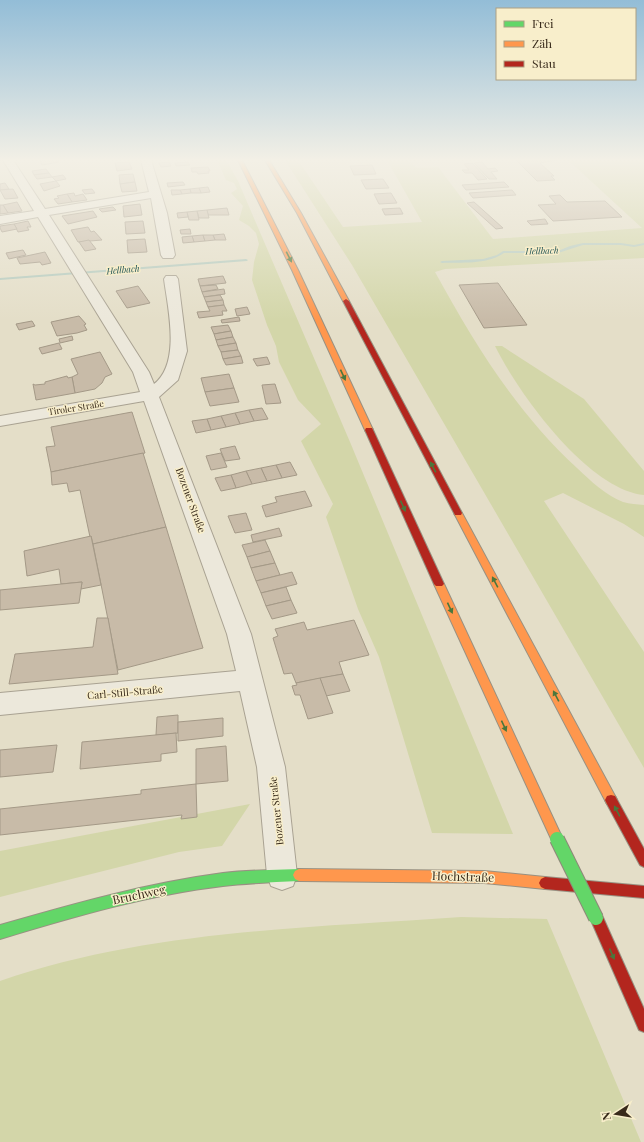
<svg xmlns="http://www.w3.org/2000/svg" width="644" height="1142" viewBox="0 0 644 1142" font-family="'Playfair Display',serif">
	<rect width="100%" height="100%" fill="#e4dec8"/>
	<g fill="#d3d6a9">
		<path d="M222,160H226L238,181L350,442L513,834L432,833L379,657L358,609L326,517L333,504L301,441L321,424L298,400L279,362L276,346L267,325L252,280L254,262L259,244L256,233L249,226L239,220L243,206L231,193L237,189L234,183L226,180L218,162Z"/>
		<path d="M285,160H298L343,227L422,222L387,160H407L417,168L438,167L493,239L642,228L568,160H644V258L445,269L435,272C474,343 516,412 577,468C591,481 605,495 623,502C630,504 637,504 644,505V537L624,524L563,493L544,501L644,652V768L352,265Z"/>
		<path d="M495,346H502L584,399L644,471V495C588,490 518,393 495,346Z"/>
		<path d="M250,804L222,846L179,852L0,897V851Z"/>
		<path d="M461,917L547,919L641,1142H0V981C147,930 307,928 461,917Z"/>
	</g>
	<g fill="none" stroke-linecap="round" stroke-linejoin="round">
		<g fill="#b4cabe" fill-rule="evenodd">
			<path d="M583,243H621L634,245L644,243V245L634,247L621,245H583L558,253H504C487,265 462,262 442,263L440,262L442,261L483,259L497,255L503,251H558L570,246Z"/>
			<path d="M246,259L248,260L247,261L0,280V278Z"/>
		</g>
	</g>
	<g fill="#c8bba8" stroke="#a49987">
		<path d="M43,160H58L59,162L42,165L40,161Z"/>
		<path d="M516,160H558L540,163L554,176H551L555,180L537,181Z"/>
		<path d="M129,162L132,169L117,171L115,163Z"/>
		<path d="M169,162L171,166L161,167L159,163Z"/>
		<path d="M188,162L190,165L176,166L175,163Z"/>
		<path d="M482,162L488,169L495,168L498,171L491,172L497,179H489L474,163Z"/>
		<path d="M472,163L487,179L478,180L472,173H465L462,170H469L464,164Z"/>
		<path d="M372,165L376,174L354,175L350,166Z"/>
		<path d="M208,167L210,171H208L209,173L198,174L197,172H192L191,168Z"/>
		<path d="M46,169L49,173L34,175L32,171Z"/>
		<path d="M49,173L52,177L37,179L34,175Z"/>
		<path d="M133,174L135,182L120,184L119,175Z"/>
		<path d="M63,175L66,179L56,181L52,177Z"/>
		<path d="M383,179L389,188L366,189L361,180Z"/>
		<path d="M56,181L60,186L44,191L40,184Z"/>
		<path d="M135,182L137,191L122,192L120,184Z"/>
		<path d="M183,182L185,185L168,187L167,183Z"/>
		<path d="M504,182L509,187L466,190L462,185Z"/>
		<path d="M5,183L9,189L0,190V184Z"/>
		<path d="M208,187L210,192L201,193L199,188Z"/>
		<path d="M199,188L201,193H191L190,189Z"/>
		<path d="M13,189L18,198L5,199L0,190Z"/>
		<path d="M92,189L95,193L85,194L82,190Z"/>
		<path d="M190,189L191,193L182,194L180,190Z"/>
		<path d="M171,190H180L182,194L172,195Z"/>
		<path d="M512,190L516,195L473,198L469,193Z"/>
		<path d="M74,193L75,196L83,194L87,200L72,202L67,194Z"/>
		<path d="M391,193L397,203L379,204L374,194Z"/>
		<path d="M67,194L72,202L58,204L54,199L59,198L57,196Z"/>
		<path d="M560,195L567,202L605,201L622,217L553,221L538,205L556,204L549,196Z"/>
		<path d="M17,202L22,211L8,213L3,205Z"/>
		<path d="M474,202L503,228L496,229L467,203Z"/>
		<path d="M140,204L142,215L124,217L123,206Z"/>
		<path d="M0,205H3L8,213L0,214Z"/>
		<path d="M113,207L116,210L102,212L99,209Z"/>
		<path d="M227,208L229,215H208L207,210Z"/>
		<path d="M400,208L403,214L385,215L382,209Z"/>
		<path d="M207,210L209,218H199L197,211Z"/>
		<path d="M93,211L97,217L68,224L62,216Z"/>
		<path d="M197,211L199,220H189L187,212Z"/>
		<path d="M187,212L188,217L178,218L177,213Z"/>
		<path d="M545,219L548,224L531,225L527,221Z"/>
		<path d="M28,221L31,227H27L29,230L18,232L14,224Z"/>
		<path d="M143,221L145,233L126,234L125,222Z"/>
		<path d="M14,224L17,229L2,232L0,228V226Z"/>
		<path d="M88,227L91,232L94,231L102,240L78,242L71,230Z"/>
		<path d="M190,229L191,234H181L180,230Z"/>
		<path d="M224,234L226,240H215L213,235Z"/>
		<path d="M203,235L205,241L194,242L192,236Z"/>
		<path d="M203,235H213L215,240L205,241Z"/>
		<path d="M192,236L194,242L183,243L182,237Z"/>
		<path d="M145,239L147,252L128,253L127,240Z"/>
		<path d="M89,240L96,249L85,251L79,242Z"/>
		<path d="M23,250L26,255L9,259L6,253Z"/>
		<path d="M45,252L51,263L42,265L40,262L20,264L17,258Z"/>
		<path d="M223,276L226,283L200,286L198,279Z"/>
		<path d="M498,283L527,325L484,328L459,285Z"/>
		<path d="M216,285L218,289L202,292L200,286Z"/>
		<path d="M138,286L150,303L127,308L116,291Z"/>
		<path d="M224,289L225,294L204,297L202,292Z"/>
		<path d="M220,295L223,300L206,302L204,297Z"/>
		<path d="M223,300L224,305L208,307L206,302Z"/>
		<path d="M224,305L227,311H222L223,315L199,318L197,312L210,311L208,307Z"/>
		<path d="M247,307L250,314L237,316L235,309Z"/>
		<path d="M79,316L86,324L84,325L87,330L77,333L57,336L51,322Z"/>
		<path d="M239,317L240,321L222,323L221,320Z"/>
		<path d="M32,321L35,326L19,330L16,324Z"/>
		<path d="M228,325L231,331L214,334L211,327Z"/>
		<path d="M231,331L233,337L216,340L214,334Z"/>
		<path d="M72,336L73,340L60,343L59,339Z"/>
		<path d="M233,337L236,343L218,346L216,340Z"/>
		<path d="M59,343L62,349L42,354L39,348Z"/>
		<path d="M236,343L238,350L221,352L218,346Z"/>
		<path d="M238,350L241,356L223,359L221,352Z"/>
		<path d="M100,352L112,374L105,377L102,383L95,389L75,393L72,377L78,374L71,359Z"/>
		<path d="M241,356L243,363L226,365L223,359Z"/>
		<path d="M267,357L270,364L257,366L253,359Z"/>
		<path d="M229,374L234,388L205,392L201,378Z"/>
		<path d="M67,376L68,378L72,377L75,393L36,400L33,384L35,385L45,384V382Z"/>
		<path d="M275,384L281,403L266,404L262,385Z"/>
		<path d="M234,388L239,402L210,406L205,392Z"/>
		<path d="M262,408L268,419L254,421L249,410Z"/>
		<path d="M249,410L254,421L240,424L235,413Z"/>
		<path d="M132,412L145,453L51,472L46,447L55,446L51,427Z"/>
		<path d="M235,413L240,424L226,427L221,416Z"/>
		<path d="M221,416L226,427L211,430L207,419Z"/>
		<path d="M207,419L211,430L196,433L192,421Z"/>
		<path d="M235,446L240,459L225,461L220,449Z"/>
		<path d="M143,453L166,527L93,544L91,536L90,537L80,490L69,492L67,483L52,485L51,472Z"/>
		<path d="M221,453L227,467L211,470L206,456Z"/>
		<path d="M290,462L297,475L282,478L276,465Z"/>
		<path d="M276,465L282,478L267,481L261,468Z"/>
		<path d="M261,468L267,481L252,484L246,471Z"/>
		<path d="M246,471L252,484L236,488L231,475Z"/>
		<path d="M231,475L236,488L221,491L215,478Z"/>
		<path d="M305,491L312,506L266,517L262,506L277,502L275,497Z"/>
		<path d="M246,513L252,530L235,533L228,516Z"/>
		<path d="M166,527L203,648L118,670L93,544Z"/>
		<path d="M279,528L282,536L253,542L251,535Z"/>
		<path d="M91,536L101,585L81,589L82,582L61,584L59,569L27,576L24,551Z"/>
		<path d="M265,540L270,551L247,557L242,545Z"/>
		<path d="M270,551L275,563L251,568L247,557Z"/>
		<path d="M275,563L280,575L256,581L251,568Z"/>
		<path d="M292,572L297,584L261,593L256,581Z"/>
		<path d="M82,582L79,603L0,610V590Z"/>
		<path d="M286,587L291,600L266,606L261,593Z"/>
		<path d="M291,600L297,613L272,619L266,606Z"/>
		<path d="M97,618H108L118,674L9,684L15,654L93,647Z"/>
		<path d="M354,620L369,655L339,662L343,674L296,683L292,673L284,674L273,638L278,636L275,629L304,622L307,630Z"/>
		<path d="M343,674L350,691L326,696L320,678Z"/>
		<path d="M320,678L333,713L308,719L300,695H295L292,686L297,685L296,683Z"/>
		<path d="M178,715V733L156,735L157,717Z"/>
		<path d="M223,718V736L178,741V722Z"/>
		<path d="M176,733L177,752L161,754V761L80,769L82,742Z"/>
		<path d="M57,745L53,772L0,777V750Z"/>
		<path d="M226,746L228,781L196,784V749Z"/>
		<path d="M196,784L197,817L181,819L182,815L0,835V809L141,794V790Z"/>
	</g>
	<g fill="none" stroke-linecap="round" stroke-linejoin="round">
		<defs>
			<path id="street" d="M3,160H13L45,209L149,192L141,160H151L167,213L175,255L173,258H163L161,255L151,198L49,215L149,372L154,384C181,363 168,309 164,279L166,276H176L178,279L187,351L178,380L159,397L251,634L285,767L297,875L293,886L282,890L271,886L267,875L257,767L240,691L0,715V693L236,671L227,634L144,401L0,426V416L140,392L133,372L38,217L0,224V216L34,211Z"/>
			<path id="fast" d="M299,869L303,871L305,875L303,879L299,881C274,882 248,883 223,886C147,895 73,917 0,939V925C73,904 147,883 223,873C248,870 274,870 299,869Z"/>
			<g id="slow">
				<path d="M238,160H242L298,270L373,430L372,432H366L365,430L292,270Z"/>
				<path d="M265,160H269L301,213L349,301L348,302L343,301L297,213Z"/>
				<path d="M458,510L462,513L615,796L617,800L615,804L611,805L607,804L454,513Z"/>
				<path d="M439,581L444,584L561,835L563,839L561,843L557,845L553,843L434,584Z"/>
				<path d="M299,869L484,871L545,877L549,879L551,883L549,887L545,889L484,883L299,881L295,879L293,875L295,871Z"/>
			</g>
			<g id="jam">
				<path d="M346,299L349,301L462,513L461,515H455L454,513L343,301Z"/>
				<path d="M366,428H372L373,430L444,584L442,586H436L434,584L365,430Z"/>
				<path d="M611,795L615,796L644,849V867L640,865L607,804L605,800L607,796Z"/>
				<path d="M545,877L644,886V898L545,889L541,887L539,883L541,879Z"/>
				<path d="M596,912L601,913L644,1009V1032L639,1030L590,918L591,913Z"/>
			</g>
		</defs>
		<use href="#street" stroke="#a9a292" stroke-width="2"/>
		<use href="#fast" stroke="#989182" stroke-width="2"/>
		<use href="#slow" stroke="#989182" stroke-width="2"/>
		<use href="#jam" stroke="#989182" stroke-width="2"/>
		<use href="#street" fill="#ece8db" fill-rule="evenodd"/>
		<use href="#fast" fill="#63d668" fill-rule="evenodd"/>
		<use href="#slow" fill="#ff974d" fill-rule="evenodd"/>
		<use href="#jam" fill="#b3261e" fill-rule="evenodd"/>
		<defs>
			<path id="fast-bridge" d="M557,839L596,918"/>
		</defs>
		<use href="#fast-bridge" stroke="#8e8779" stroke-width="16" stroke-linecap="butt"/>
		<use href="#fast-bridge" stroke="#63d668" stroke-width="14"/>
	</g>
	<defs><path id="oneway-solid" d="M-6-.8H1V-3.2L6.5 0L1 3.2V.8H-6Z"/></defs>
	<g fill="#4b773d">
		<use href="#oneway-solid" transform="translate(289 257) rotate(63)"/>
		<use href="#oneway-solid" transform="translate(343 375) rotate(65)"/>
		<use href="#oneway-solid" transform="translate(433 467) rotate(-118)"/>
		<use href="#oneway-solid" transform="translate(403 506) rotate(65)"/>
		<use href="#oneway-solid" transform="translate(495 582) rotate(-118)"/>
		<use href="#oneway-solid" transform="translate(450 608) rotate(65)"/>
		<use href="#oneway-solid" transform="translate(556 696) rotate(-118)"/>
		<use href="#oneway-solid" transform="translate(504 726) rotate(65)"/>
		<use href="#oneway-solid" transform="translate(617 811) rotate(-118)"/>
		<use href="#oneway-solid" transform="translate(612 954) rotate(66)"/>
	</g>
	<linearGradient id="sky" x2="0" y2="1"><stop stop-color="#93bdd7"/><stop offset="0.5" stop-color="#f3f0e6"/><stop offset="1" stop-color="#f3f0e6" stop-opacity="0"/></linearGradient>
	<rect width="644" height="320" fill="url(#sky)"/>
	<g text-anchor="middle" stroke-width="3" stroke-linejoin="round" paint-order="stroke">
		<g font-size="9" font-style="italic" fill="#285958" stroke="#f8eecb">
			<text transform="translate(542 251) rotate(-2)" y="3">Hellbach</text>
			<text transform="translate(123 270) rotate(-5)" y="3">Hellbach</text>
		</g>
		<g font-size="9" fill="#382a1a" stroke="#f8eecb">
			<text transform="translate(76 408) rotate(-9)" y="3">Tiroler Straße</text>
		</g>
		<g font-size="10" fill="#382a1a" stroke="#f8eecb">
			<text transform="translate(191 500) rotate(70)" y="4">Bozener Straße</text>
			<text transform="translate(125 692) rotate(-5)" y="4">Carl-Still-Straße</text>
			<text transform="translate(276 811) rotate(-96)" y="4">Bozener Straße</text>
		</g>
		<g font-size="12" fill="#382a1a" stroke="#f8eecb">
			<text transform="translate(463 877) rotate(2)" y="4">Hochstraße</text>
			<text transform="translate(139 895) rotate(-12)" y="4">Bruchweg</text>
		</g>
	</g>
	<rect x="496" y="8" width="140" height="72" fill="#f8eecb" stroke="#aba084"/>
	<rect x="504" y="21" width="20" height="6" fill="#63d668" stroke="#aba084"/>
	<text x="532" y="28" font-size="12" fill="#382a1a">Frei</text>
	<rect x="504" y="41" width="20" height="6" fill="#ff974d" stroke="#aba084"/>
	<text x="532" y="48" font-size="12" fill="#382a1a">Zäh</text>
	<rect x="504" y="61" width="20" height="6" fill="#b3261e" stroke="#aba084"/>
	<text x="532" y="68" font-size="12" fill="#382a1a">Stau</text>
	<g transform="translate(616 1114) rotate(258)" stroke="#f8eecb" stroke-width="3" paint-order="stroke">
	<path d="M0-3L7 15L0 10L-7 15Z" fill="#382a1a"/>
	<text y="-6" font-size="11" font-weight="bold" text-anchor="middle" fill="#382a1a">N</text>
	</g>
</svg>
